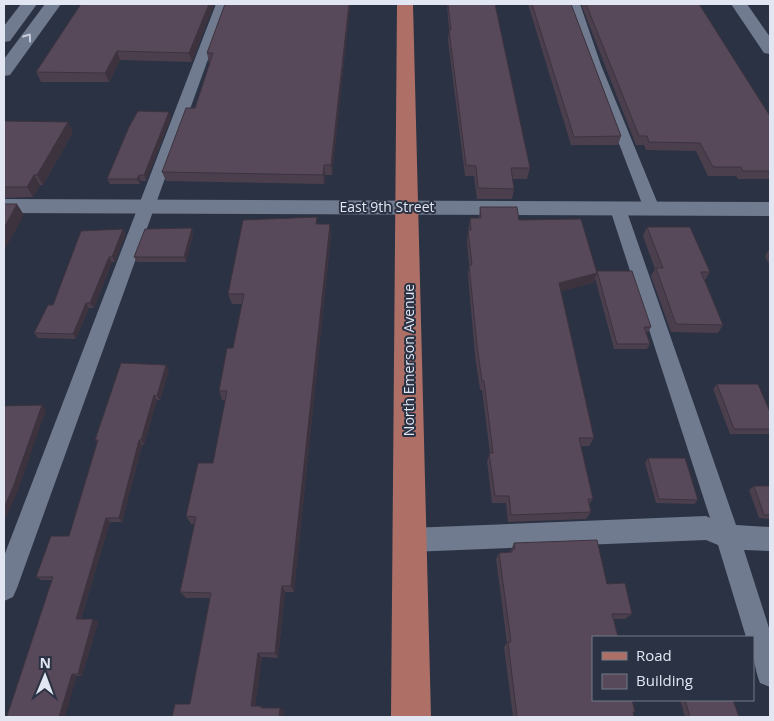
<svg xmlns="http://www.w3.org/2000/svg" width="774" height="721" viewBox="0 0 774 721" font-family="'Open Sans',sans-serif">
	<rect width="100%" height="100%" fill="#2a3243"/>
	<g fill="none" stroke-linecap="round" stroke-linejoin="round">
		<g fill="#717b8f" fill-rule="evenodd">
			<path d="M216,4H228L17,588L13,597L4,601V556Z"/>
			<path d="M568,4H580L601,65L660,209L658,213L652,214L646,213L644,209L589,65Z"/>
			<path d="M618,204L624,205L626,209L736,525L770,527V551L744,550L770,631V687L760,683C754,667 753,654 753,637H746L718,545L706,540L410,552L401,548L398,540L401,532L410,528L706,516L710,518L610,209L612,205Z"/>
		</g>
		<g fill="#717b8f" fill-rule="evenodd">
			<path d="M21,4H37L10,41L4,42V26Z"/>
			<path d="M45,4H61L10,75L4,76V59Z"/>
			<path d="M731,4H747L770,37V54L764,53Z"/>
			<path d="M4,199L770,202V216L4,213Z"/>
		</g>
		<path fill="#ae6f66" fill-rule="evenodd" d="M397,4H413L431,717H391Z"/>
	</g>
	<g fill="#4b3f4d">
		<path d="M81,4H214L192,62L120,60L109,82H41L36,72Z"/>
		<path d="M225,4H350L332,175H325L324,184L166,181L162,172L195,108L210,63H209L207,53Z"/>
		<path d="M447,4H495L530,168L527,179H512L514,189L512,199H477L474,176H465L448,40L449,30Z"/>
		<path d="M528,4H571L621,136L618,145H571Z"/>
		<path d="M581,4H699L770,116V179H738L736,176H708L696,151L646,150L644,145H636Z"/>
		<path d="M171,117L146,181H141L140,184H110L107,179Z"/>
		<path d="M4,121L73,132L43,185H40L33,197L4,198Z"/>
		<path d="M480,207L519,220L597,272L651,327L648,332H646L650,344L647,349H614L595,278L593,283L561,291L594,438L589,446H581L593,499L589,504L591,512L586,519L508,522L506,503H492L487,461L490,453L482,390H480L475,355L468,275L469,265L467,240L470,218H479Z"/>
		<path d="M318,224L331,234L294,592H285L278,658L262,657L255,706H261L264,708H280L284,711L283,717H172L190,704L210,598H186L180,592L194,524H191L186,516L213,463L226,400H222L219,391L233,348L242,304H232L228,294Z"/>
		<path d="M647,227L710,272L705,280L723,325L718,333L671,332L651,276L655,269L643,236Z"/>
		<path d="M192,228L193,234L186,262H137L134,257Z"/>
		<path d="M123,229L125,235L115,262H112L94,308H89L76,339L38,338L34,333L53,305Z"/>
		<path d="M770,248V266L765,256Z"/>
		<path d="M166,365L169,370L160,400H157L144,445H142L122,522H110L81,619L98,622L82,676H77L7,716L52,580H41L36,577L69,536L97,442L95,440Z"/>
		<path d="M717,384L770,412V434H730L713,389Z"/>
		<path d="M648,458L698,500L694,504L656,503L645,463Z"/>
		<path d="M754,486H770V519L759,518L749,490Z"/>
		<path d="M514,543L607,584L632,614L625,619H614L635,712H633L634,717H513L504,647L507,643L496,559L499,553L510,552Z"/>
		<path d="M680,700H733L739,717H685Z"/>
	</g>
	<g fill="#3d333f">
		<path d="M209,4H214L192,62L189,53Z"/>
		<path d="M349,4H350L332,175L331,165Z"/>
		<path d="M117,51L120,60L109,82L105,73Z"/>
		<path d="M169,112L171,117L146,181L144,175Z"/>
		<path d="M68,122L73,132L43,185L37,175Z"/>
		<path d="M324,165L325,175L324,184L323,175Z"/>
		<path d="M34,175L40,185L33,197L27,187Z"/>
		<path d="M139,175L141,181L140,184L137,179Z"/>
		<path d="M17,204L24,215L4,251V228Z"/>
		<path d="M330,224L331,234L294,592L291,586Z"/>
		<path d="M192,228L193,234L186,262L184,257Z"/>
		<path d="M123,229L125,235L115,262L112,257Z"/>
		<path d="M109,257L112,262L94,308L90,303Z"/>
		<path d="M597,273L593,283L555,293L559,283Z"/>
		<path d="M86,303L89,308L76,339L73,334Z"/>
		<path d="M166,365L169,370L160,400L157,396Z"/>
		<path d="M154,395L157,400L144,445L141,440Z"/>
		<path d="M42,405L46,410L18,491L4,522V508Z"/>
		<path d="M139,440L142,445L122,522L119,518Z"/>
		<path d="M106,518L110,522L80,622L76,619Z"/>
		<path d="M282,586L285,592L278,658L275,653Z"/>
		<path d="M93,619L98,622L82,676L78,674Z"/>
		<path d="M258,653L262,657L255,709L251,706Z"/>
		<path d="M72,674L77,676L65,717H59Z"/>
		<path d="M280,708L284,711L283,717H279Z"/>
	</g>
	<g fill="#57495a" stroke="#3d333f">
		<path d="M81,4H209L189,53L117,51L105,73L36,72Z"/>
		<path d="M225,4H349L331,165H324L323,175L162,172L186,108H195L213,53H207Z"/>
		<path d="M448,4H495L530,168H511L514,189L478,188L476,166L466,165L449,30H451Z"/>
		<path d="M532,4H571L621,136L574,137Z"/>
		<path d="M586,4H699L770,116V171H743L741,167H713L700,143L649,142L647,136H639Z"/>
		<path d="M138,111L169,112L144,175H139L137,179H107L129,127Z"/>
		<path d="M4,121L68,122L37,175H34L27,187H4Z"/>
		<path d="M4,204H17L4,228Z"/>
		<path d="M480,207H517L519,220L581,219L597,273L559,283L594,438H579L593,499H588L591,512L511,515L509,496H495L489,453H493L484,381H482L477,345L469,265H472L468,230H471L470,218H481Z"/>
		<path d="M317,217L316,224H330L291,586H282L275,653H258L251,706H261V708H280L279,717H172L175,704H190L211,593L180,592L196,517L186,516L198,463H213L227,391H219L227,348H233L244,294H228L243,220Z"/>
		<path d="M647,227H690L710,272H701L723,325L676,324L656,268H663Z"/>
		<path d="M192,228L184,257H134L145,229Z"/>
		<path d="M123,229L112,257H109L90,303H86L73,334L34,333L48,305H53L81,231Z"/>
		<path d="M597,271H632L651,327H644L650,344H617Z"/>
		<path d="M121,363L166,365L157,396L154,395L141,440H139L119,518H106L76,619H93L78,674H72L59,717H5V716H7L53,577H36L51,536H69L98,440H95Z"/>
		<path d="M717,384H758L770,412V429H734Z"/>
		<path d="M42,405L13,487L4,508V406Z"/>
		<path d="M648,458H685L698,500L659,499Z"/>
		<path d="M754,486H770V515H764Z"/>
		<path d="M597,540L607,584L625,583L632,614H612L618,637H593V700H632L635,712H633L634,717H517L508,642H511L499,553L512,552V549H515L514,543Z"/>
		<path d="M685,700H733L739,717H690Z"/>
	</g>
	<defs><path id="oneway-chevron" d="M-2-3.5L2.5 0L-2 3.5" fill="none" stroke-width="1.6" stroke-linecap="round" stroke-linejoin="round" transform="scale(1.25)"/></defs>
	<use stroke="#c5cbd9" href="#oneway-chevron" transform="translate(28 37) rotate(-54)"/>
	<g text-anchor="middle" stroke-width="4" stroke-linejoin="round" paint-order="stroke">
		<g font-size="14" fill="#e1e6f2" stroke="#2a3243">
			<text x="387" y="212">East 9th Street</text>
			<text transform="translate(409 360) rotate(-90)" y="5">North Emerson Avenue</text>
		</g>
	</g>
	<rect width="774" height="721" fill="none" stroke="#e1e6f2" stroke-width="10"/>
	<rect x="592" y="636" width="162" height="65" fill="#2a3243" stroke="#737a89"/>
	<rect x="602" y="652" width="25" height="8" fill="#ae6f66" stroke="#737a89"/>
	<text x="636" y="661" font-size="15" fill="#e1e6f2">Road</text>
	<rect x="602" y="674" width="25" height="15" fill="#57495a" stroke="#737a89"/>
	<text x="636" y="686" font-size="15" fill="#e1e6f2">Building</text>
	<g transform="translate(45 676) rotate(1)" stroke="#2a3243" stroke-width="4" paint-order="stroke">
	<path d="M0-4L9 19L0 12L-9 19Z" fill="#e1e6f2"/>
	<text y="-8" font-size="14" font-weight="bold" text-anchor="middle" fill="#e1e6f2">N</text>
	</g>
</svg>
